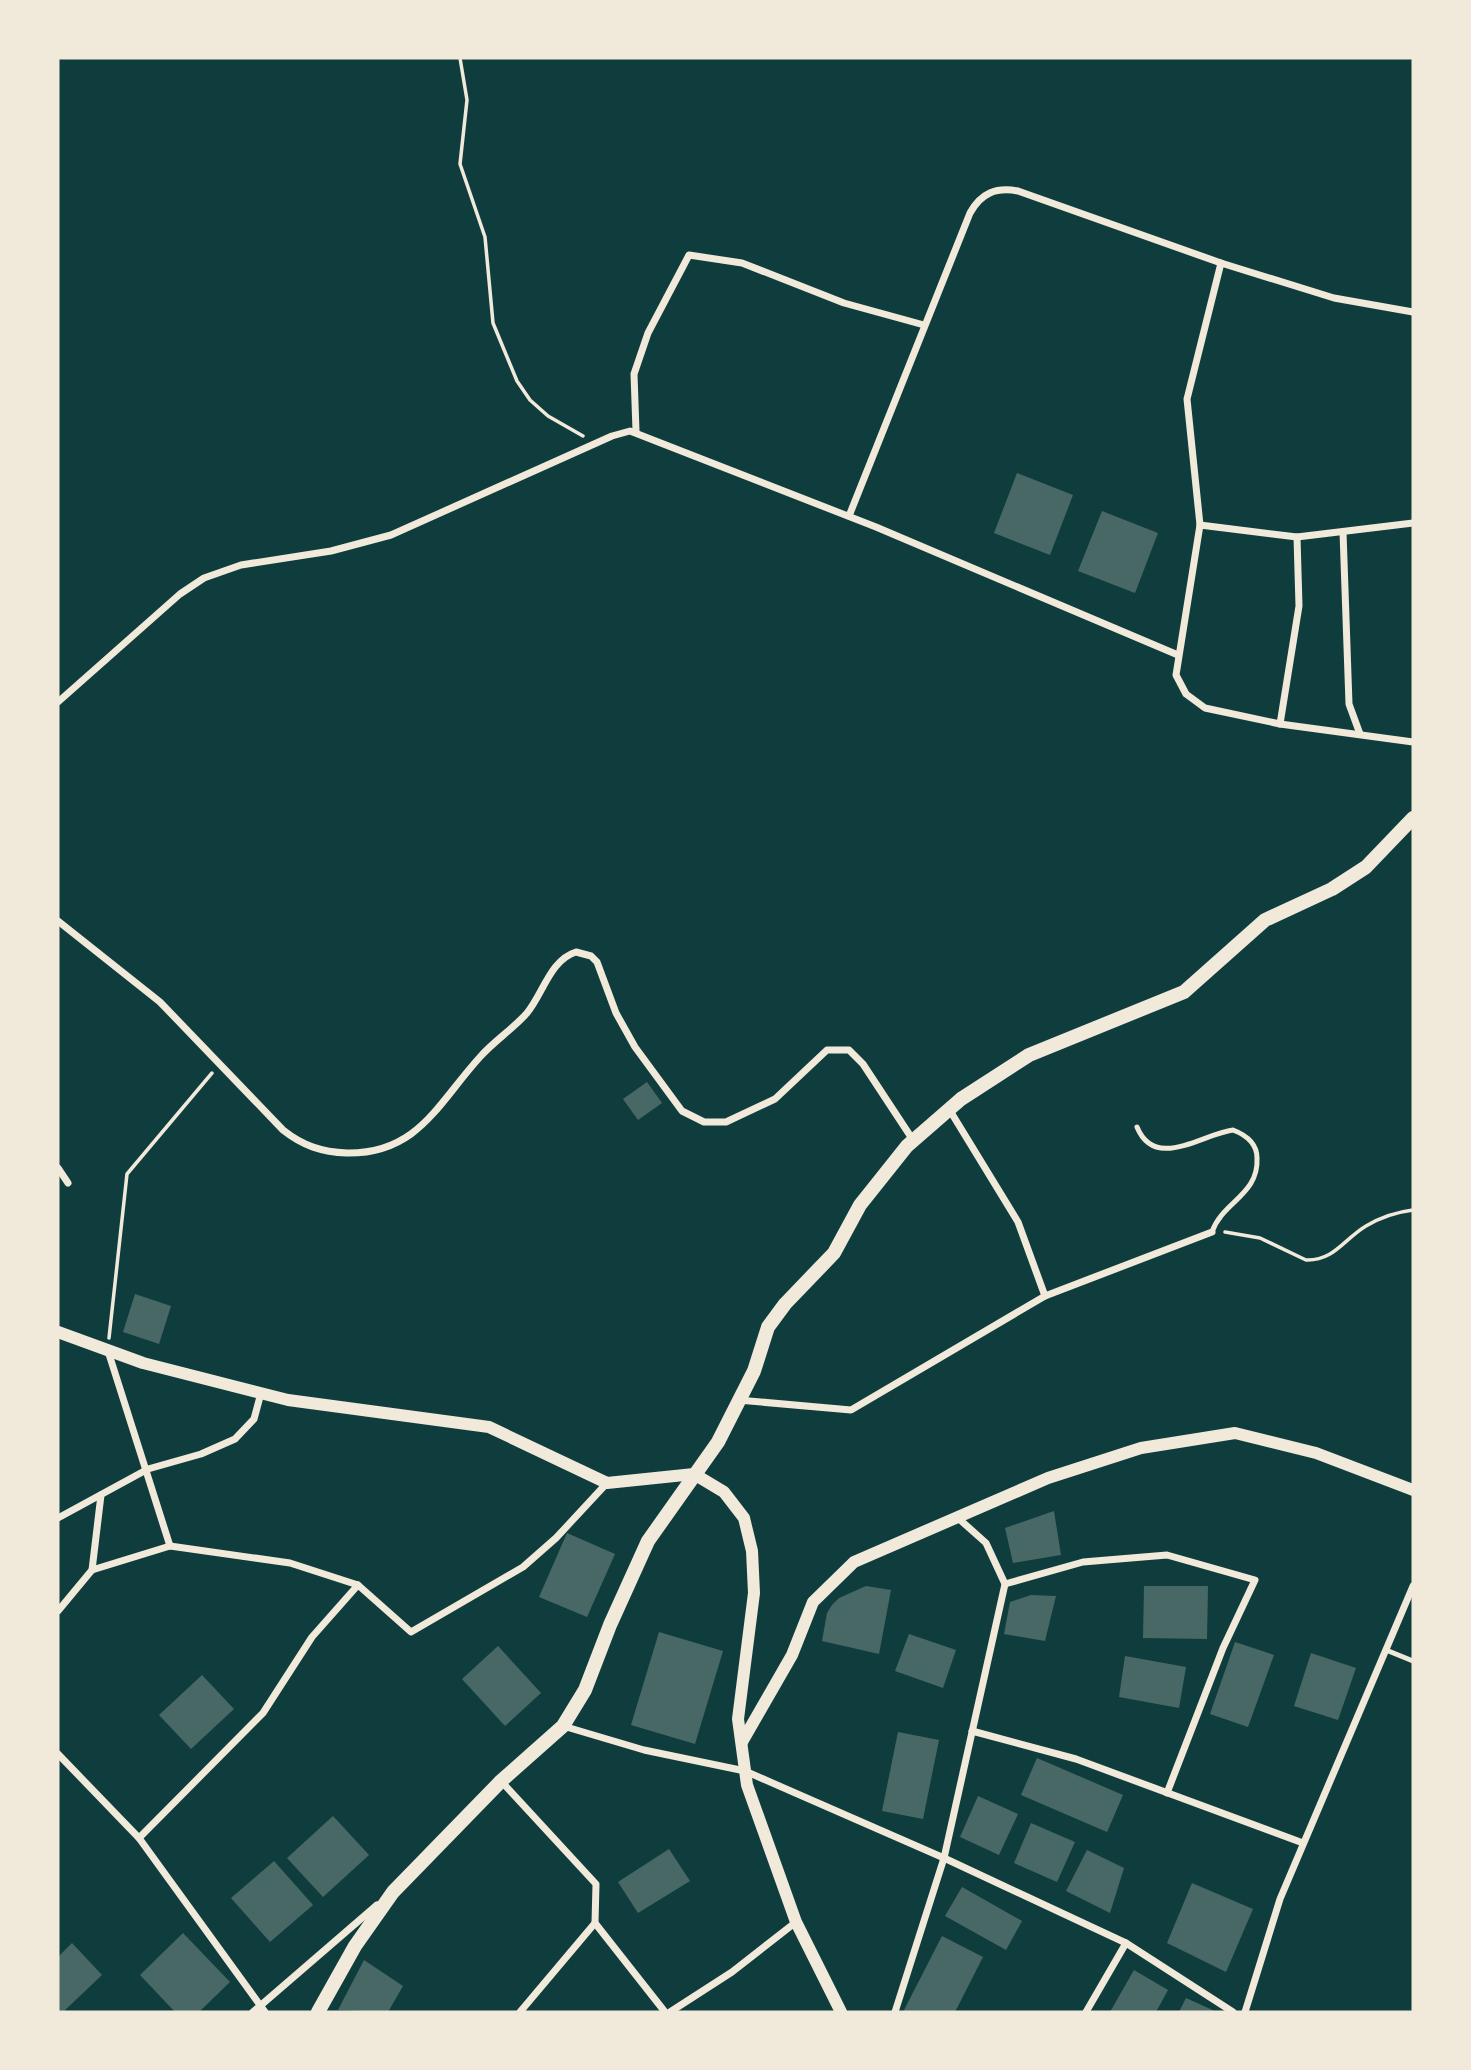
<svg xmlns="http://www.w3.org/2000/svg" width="1471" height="2070" viewBox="0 0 1471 2070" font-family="Barlow,sans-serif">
	<rect width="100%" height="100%" fill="#0f3d3e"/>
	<g fill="#486865">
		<path d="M1017,473L1073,495L1050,555L994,533Z"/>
		<path d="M1102,511L1158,533L1135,593L1078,571Z"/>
		<path d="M647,1082L662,1103L638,1120L623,1099Z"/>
		<path d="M135,1294L171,1306L159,1344L123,1332Z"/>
		<path d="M1054,1511L1061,1555L1013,1563L1005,1528Z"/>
		<path d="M567,1533L615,1554L587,1617L539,1597Z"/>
		<path d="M866,1586L891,1590L879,1654L822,1641L827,1613L832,1605L839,1598Z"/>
		<path d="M1144,1586H1208L1207,1639L1143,1638Z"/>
		<path d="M1031,1595L1056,1596L1045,1641L1004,1634L1010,1602Z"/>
		<path d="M659,1632L723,1651L695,1744L631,1725Z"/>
		<path d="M909,1634L956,1650L943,1688L895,1671Z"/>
		<path d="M1235,1642L1274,1655L1248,1727L1210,1714Z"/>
		<path d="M498,1646L541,1693L505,1726L462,1679Z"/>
		<path d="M1311,1653L1356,1668L1338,1720L1294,1706Z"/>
		<path d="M1125,1656L1186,1667L1179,1708L1119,1697Z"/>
		<path d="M202,1675L234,1709L191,1749L159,1715Z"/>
		<path d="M898,1732L939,1740L923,1819L882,1811Z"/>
		<path d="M1037,1758L1123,1795L1107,1832L1021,1795Z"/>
		<path d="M978,1796L1018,1814L999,1855L960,1837Z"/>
		<path d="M333,1816L369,1855L323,1897L287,1858Z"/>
		<path d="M1031,1823L1075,1842L1057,1882L1014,1863Z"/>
		<path d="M669,1849L690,1881L638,1913L618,1882Z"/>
		<path d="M1087,1850L1124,1868L1110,1913L1066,1891Z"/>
		<path d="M274,1861L313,1905L270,1942L231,1898Z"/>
		<path d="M1192,1883L1253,1909L1226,1972L1167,1943Z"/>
		<path d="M962,1887L1022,1921L1006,1950L945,1916Z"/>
		<path d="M183,1933L230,1982L199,2012H175L140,1975Z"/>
		<path d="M942,1936L983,1957L955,2012H903Z"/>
		<path d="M72,1943L102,1975L63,2012H58V1957Z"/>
		<path d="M364,1960L403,1986L388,2012L338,2010Z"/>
		<path d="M1134,1970L1168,1990L1156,2012H1110Z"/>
		<path d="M1186,1998L1217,2012H1179Z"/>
	</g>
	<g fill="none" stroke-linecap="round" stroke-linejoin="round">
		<g stroke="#f1e9da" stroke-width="3.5">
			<path d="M460,58L467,100L460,164L485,237L493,323L517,381L530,400L548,416L583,436"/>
			<path d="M1225,1232L1260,1238L1306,1260C1334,1261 1344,1239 1366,1226C1381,1217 1397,1212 1413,1210"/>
			<path d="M109,1338L127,1174L212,1073"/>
		</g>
		<g stroke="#f1e9da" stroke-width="5">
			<path d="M1137,1127C1155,1171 1202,1134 1233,1130C1246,1135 1257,1143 1257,1158C1259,1195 1222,1202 1212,1232"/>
			<path d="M1386,1650L1413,1661"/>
		</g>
		<g stroke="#f1e9da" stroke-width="7">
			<path d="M1221,263L1187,399L1200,525L1176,675L1186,694L1205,708L1280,724L1413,742"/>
			<path d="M636,431L634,374L648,333L689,255L742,263L844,303L924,325"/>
			<path d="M849,516L970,213C981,193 996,187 1018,191L1221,263L1334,298L1413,312"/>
			<path d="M1200,525L1297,537L1413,523"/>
			<path d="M1343,532L1349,704L1360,734"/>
			<path d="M58,702L180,594L204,578L241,565L331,551L391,535L612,436L630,431L876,527L1178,655"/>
			<path d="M1280,724L1299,606L1297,537"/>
			<path d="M58,921L160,1002L283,1130C303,1146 322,1152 347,1153C418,1154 438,1103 480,1057C494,1041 513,1029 527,1013C543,994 550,960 576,952L591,956L597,962L616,1013L635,1047L682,1111L704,1122H726L775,1099L827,1050H849L863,1064L913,1140"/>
			<path d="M58,1168L68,1183"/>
			<path d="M1045,1296L1212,1232"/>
			<path d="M108,1351L170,1546"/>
			<path d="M738,1400L851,1410L1045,1296L1018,1222L949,1109"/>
			<path d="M58,1518L148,1469L201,1454L235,1439L254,1419L261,1393"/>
			<path d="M958,1518L986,1543L1005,1584"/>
			<path d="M92,1570L170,1546L290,1563L358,1585L411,1632L523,1567L556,1538L607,1483"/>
			<path d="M58,1611L92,1570L101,1495"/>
			<path d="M563,1726L644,1750L745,1771L944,1858L1126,1943L1233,2012"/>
			<path d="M972,1731L1076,1759L1303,1843"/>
			<path d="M58,1754L139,1838L265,2012"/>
			<path d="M501,1781L596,1884L595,1923L520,2012"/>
			<path d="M139,1838L263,1713L312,1637L358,1585"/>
			<path d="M595,1923L665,2012"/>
			<path d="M253,2012L377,1905"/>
			<path d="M670,2012L732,1972L796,1922"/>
			<path d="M895,2012L944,1858L1005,1584L1083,1562L1167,1555L1255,1580L1223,1648L1167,1793"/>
			<path d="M1086,2012L1126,1943"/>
			<path d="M1245,2012L1280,1899L1413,1586"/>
		</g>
		<g stroke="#f1e9da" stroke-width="12">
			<path d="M58,1332L143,1363L288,1400L489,1427L607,1483L694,1474L724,1492L744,1518L752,1551L754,1593L738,1719L747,1785L796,1922L841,2012"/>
			<path d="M742,1742L792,1655L813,1602L854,1562L1048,1478L1141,1448L1235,1433L1316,1453L1413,1490"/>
		</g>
		<path stroke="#f1e9da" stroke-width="14" d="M318,2012L355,1946L393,1892L501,1781L563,1726L585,1690L610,1625L648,1541L718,1442L754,1371L768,1327L785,1304L834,1253L860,1205L907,1146L961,1099L1029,1055L1184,992L1265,920L1332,889L1366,867L1413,818"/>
	</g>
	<rect width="1471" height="2070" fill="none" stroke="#f1e9da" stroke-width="119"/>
</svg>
